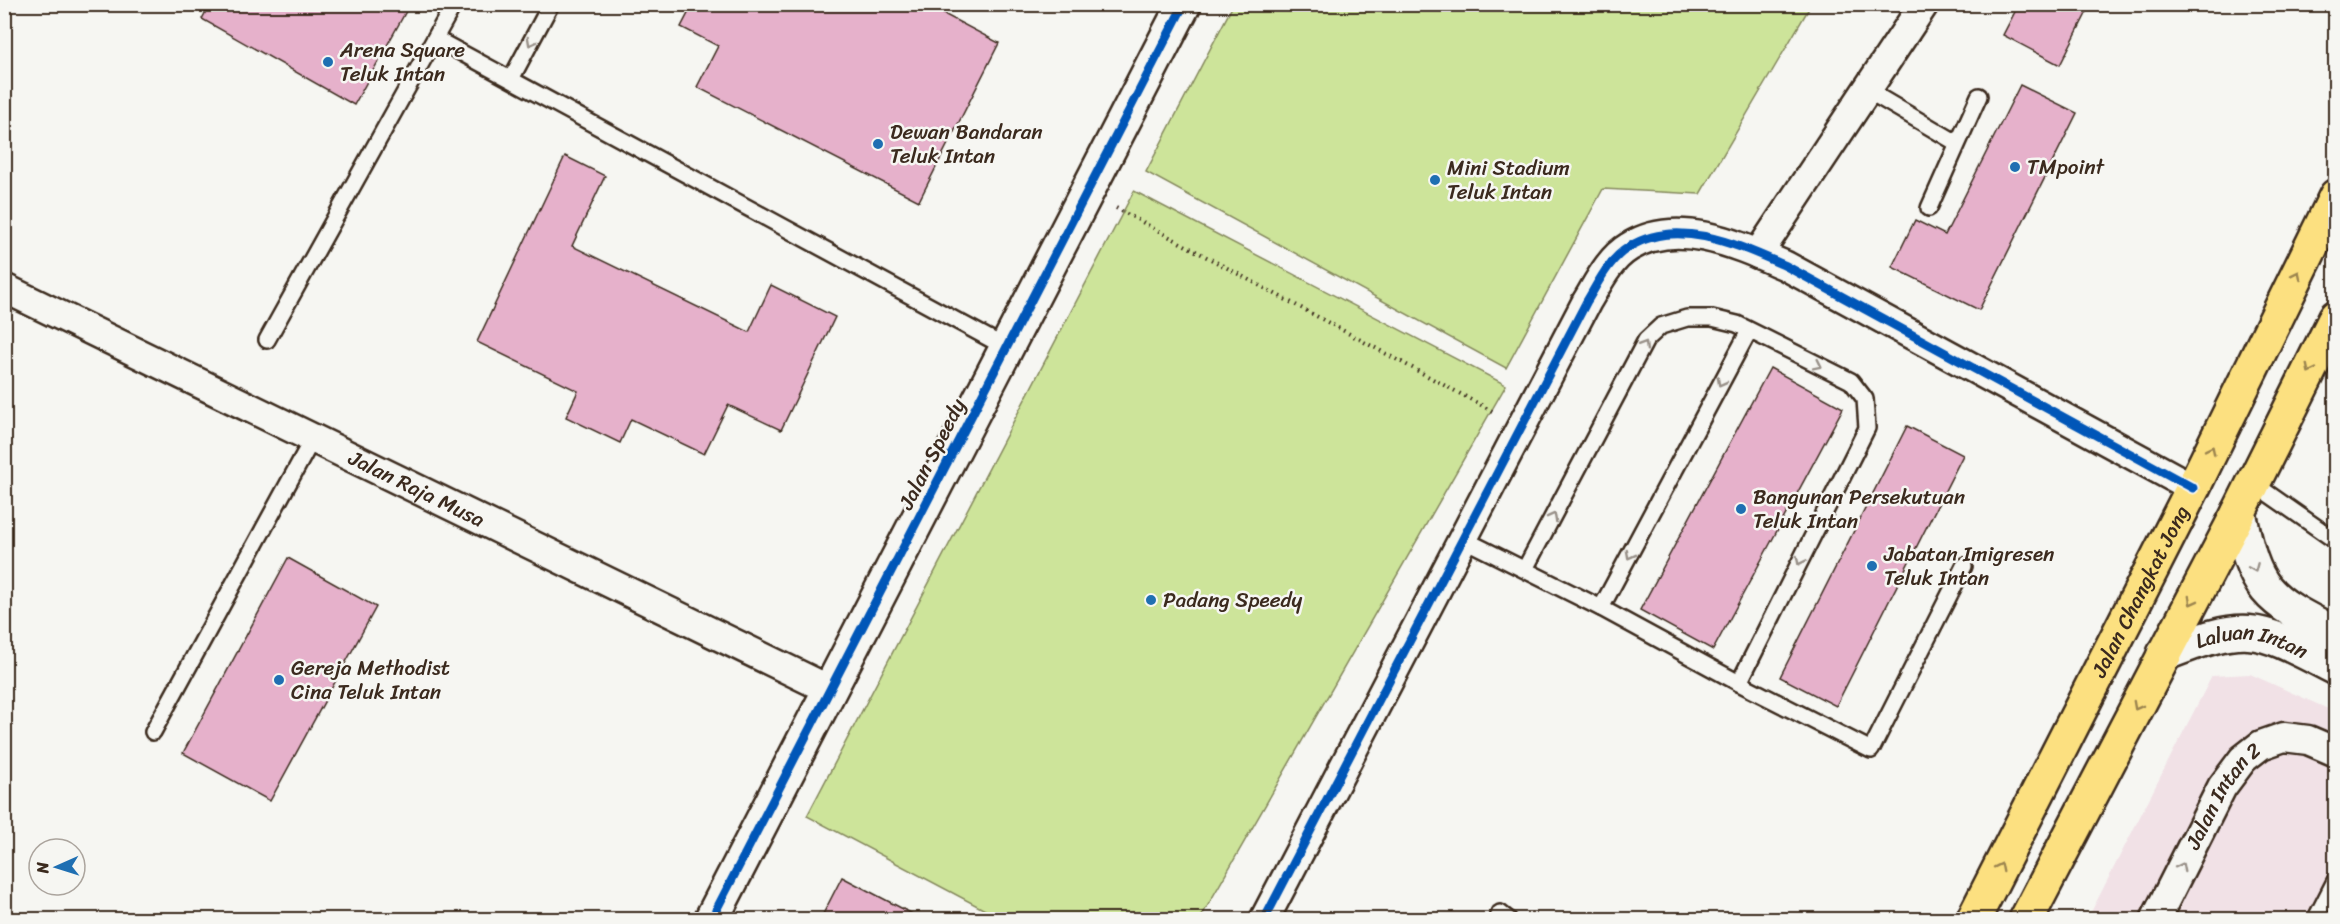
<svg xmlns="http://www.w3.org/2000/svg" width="2340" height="924" viewBox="0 0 2340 924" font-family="Sriracha,sans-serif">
	<rect width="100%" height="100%" fill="#f6f6f2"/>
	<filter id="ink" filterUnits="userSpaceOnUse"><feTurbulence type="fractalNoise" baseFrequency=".0167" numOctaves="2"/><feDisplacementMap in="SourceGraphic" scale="12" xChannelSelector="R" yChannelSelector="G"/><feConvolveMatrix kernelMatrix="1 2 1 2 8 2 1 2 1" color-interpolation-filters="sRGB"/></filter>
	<g filter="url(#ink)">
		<path fill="#f1e1e6" d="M2250,674L2335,712V919L2087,920L2212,676Z"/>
		<g fill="#cde49a" stroke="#84875c" stroke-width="1.5">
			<path d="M1233,5V4L1811,5L1700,194L1603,189L1506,368L1146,172Z"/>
			<path d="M1134,191L1506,385L1200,919H1002L807,816Z"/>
		</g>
		<g fill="#e6b1cb" stroke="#3b2a1e" stroke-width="1.5">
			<path d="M210,4H410L354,105L202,19Z"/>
			<path d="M693,4H925L999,43L919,201L697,87L718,46L681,27Z"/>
			<path d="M2019,4H2091L2060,65L2003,35Z"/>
			<path d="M2020,85L2077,113L1979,310L1892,267L1915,220L1945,235Z"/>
			<path d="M565,156L605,176L572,246L749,332L771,285L835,317L781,430L728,405L704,454L631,419L620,443L566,417L578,391L477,342Z"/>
			<path d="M1770,368L1843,408L1713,650L1640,610Z"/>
			<path d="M1907,426L1963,455L1836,706L1780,677Z"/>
			<path d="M288,558L376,607L270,801L183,753Z"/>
			<path d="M842,877L924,920H820Z"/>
		</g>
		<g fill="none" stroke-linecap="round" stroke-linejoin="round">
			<defs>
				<g id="lane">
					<path d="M436,39L1007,348"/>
					<path d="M511,79L551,4"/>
					<path d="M1867,90L1957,143"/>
					<path d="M1929,208L1979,96"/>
					<path d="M267,340L454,4"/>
					<path d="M2253,483L2336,541"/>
					<path d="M1463,539L1601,608L1739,683L1867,428L1865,399L1851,381L1737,324L1712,318H1687L1661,326L1646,340L1525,569"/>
					<path d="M1601,608L1749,331"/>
					<path d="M1739,683L1871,750L1964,566"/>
					<path d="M153,732L313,438"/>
					<path d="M1497,920L1500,913L1509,920"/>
					<path d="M2315,920L2336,879"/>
				</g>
				<g id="street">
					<path d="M1758,254L1924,4"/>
					<path id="s1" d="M4,288L830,690"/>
					<path d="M1264,920L1587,301C1598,283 1609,259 1629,247C1678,216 1740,246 1786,266L2193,488"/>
					<path id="s2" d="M2155,920L2222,787L2243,759L2261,745L2284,737L2308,740L2336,752"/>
				</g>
				<g id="secondary">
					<path d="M2239,512C2255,591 2264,598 2336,634"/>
					<path id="s3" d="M2164,654C2250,620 2256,627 2336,668"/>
					<path d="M711,920L1184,4"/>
				</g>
				<g id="highway">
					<path id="s4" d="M1973,920L2193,488L2336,196"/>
					<path d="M2026,920L2239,512L2336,317"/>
				</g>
			</defs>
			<use href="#lane" stroke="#3b2a1e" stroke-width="20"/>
			<use href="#street" stroke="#3b2a1e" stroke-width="33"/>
			<use href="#secondary" stroke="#3b2a1e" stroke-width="38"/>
			<use href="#highway" stroke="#3b2a1e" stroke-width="38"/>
			<path stroke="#3b2a1e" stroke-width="4" stroke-dasharray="1.5 4.5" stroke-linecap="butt" d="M1116,208L1494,412"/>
			<use href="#lane" stroke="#f6f6f2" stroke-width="15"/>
			<use href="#street" stroke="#f6f6f2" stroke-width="28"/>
			<use href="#secondary" stroke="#f6f6f2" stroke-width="33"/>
			<use href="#highway" stroke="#fce080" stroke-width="33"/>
			<defs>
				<g id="cycleway">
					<path d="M711,920L1184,4"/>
					<path d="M1264,920L1587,301C1598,283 1609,259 1629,247C1678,216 1740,246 1786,266L2193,488"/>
				</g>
			</defs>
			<use href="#cycleway" stroke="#f6f6f2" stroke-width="13"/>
			<use href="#cycleway" stroke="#0057b8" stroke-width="9"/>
		</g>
		<defs><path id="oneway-chevron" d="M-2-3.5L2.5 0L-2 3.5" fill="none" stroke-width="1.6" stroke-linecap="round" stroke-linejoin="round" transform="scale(1.5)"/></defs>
		<g stroke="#989088">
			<use href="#oneway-chevron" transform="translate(531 42) rotate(118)"/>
			<use href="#oneway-chevron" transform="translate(1644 345) rotate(-58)"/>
			<use href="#oneway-chevron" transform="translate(1818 365) rotate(26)"/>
			<use href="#oneway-chevron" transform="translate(1721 382) rotate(118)"/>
			<use href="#oneway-chevron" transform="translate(1553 517) rotate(-62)"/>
			<use href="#oneway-chevron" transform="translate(1630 555) rotate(118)"/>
			<use href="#oneway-chevron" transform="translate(1800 561) rotate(117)"/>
			<use href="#oneway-chevron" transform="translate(2254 568) rotate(67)"/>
			<use href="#oneway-chevron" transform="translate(2181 867) rotate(-63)"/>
		</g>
		<g stroke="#9c854f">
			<use href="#oneway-chevron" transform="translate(2297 275) rotate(-64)"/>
			<use href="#oneway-chevron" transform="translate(2310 369) rotate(116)"/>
			<use href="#oneway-chevron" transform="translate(2211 450) rotate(-64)"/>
			<use href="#oneway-chevron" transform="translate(2192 601) rotate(118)"/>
			<use href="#oneway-chevron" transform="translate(2137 706) rotate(118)"/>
			<use href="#oneway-chevron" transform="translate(2000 867) rotate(-63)"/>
		</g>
	</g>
	<g fill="#1f6fb2" stroke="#f6f6f2" stroke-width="2">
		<circle cx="328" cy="62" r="6"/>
		<circle cx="878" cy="144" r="6"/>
		<circle cx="2015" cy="167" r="6"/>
		<circle cx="1435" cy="180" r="6"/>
		<circle cx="1741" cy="509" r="6"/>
		<circle cx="1872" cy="566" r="6"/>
		<circle cx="1151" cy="600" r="6"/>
		<circle cx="279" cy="680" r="6"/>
	</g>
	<g text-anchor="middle" stroke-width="5" stroke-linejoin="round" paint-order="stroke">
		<g font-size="21" fill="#3b2a1e" stroke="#f6f6f2" text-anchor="start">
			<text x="340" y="57">Arena Square<tspan x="340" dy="24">Teluk Intan</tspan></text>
			<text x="890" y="139">Dewan Bandaran<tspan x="890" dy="24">Teluk Intan</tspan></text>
			<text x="2027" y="174">TMpoint</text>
			<text x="1447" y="175">Mini Stadium<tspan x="1447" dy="24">Teluk Intan</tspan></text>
			<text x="1753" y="504">Bangunan Persekutuan<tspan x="1753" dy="24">Teluk Intan</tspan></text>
			<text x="1884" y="561">Jabatan Imigresen<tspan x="1884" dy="24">Teluk Intan</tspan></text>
			<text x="1163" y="607">Padang Speedy</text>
			<text x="291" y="675">Gereja Methodist<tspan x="291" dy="24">Cina Teluk Intan</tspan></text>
		</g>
		<g font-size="21" fill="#3b2a1e" stroke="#f6f6f2">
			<text transform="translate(932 454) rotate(-63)" y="7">Jalan Speedy</text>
			<text dy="7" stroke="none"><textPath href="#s1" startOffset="459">Jalan Raja Musa</textPath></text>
			<text dy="7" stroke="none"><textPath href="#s4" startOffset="369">Jalan Changkat Jong</textPath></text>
			<text dy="7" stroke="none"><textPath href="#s3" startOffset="92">Laluan Intan</textPath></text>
			<text dy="7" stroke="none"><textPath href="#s2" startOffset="142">Jalan Intan 2</textPath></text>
		</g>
	</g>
	<rect width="2340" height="924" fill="none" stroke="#f6f6f2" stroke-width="24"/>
	<rect x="12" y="12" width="2316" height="900" fill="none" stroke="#3b2a1e" stroke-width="2" filter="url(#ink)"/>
	<g transform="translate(57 867) rotate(267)"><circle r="28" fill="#f6f6f2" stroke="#aba49d" stroke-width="1.5"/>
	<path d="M0-4.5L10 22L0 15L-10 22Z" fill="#1f6fb2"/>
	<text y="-9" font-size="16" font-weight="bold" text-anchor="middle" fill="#3b2a1e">N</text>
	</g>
</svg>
